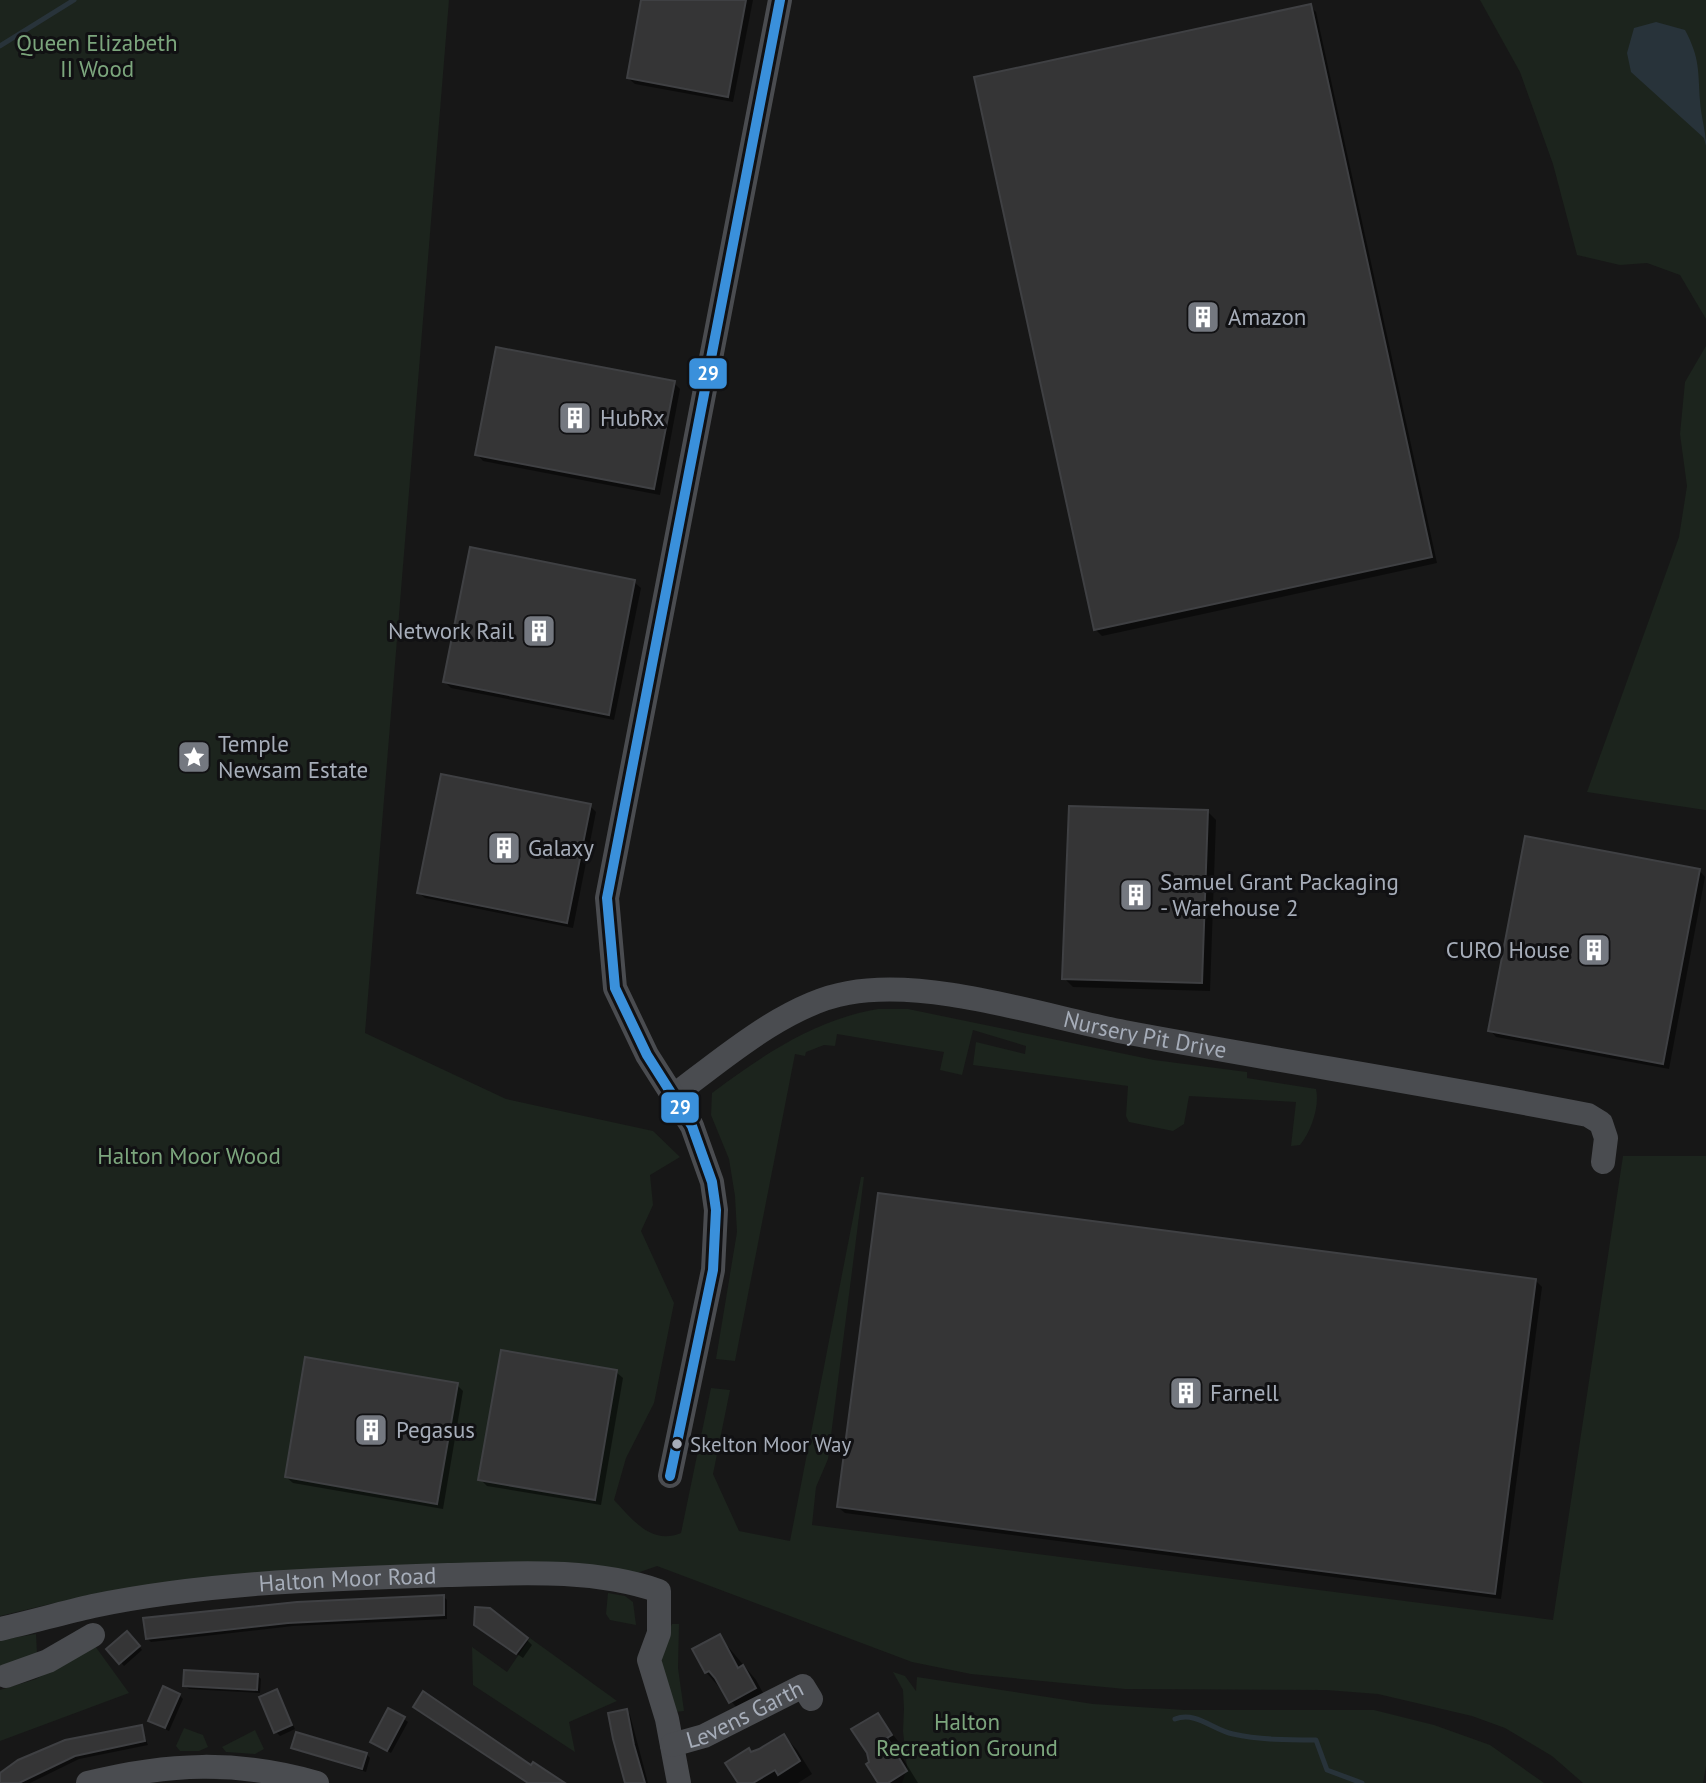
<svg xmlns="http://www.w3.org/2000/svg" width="1706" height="1783" viewBox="0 0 1706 1783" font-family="'PT Sans',sans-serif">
	<rect width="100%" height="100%" fill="#171717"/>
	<g fill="#1c241d">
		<path d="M0,0H449L365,1033L506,1099L653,1131L680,1157L650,1175L653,1205L641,1231L674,1303L654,1403L626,1458L614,1500C633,1520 651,1545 681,1533L711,1388L730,1390L713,1474L739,1531L790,1541L861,1177H864L828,1459L816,1487L812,1525L1553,1620L1623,1156H1706V1766L1703,1783H1583L1552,1756L1505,1728L1472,1716L1378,1694L1326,1690L1125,1689L971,1674L912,1662L657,1566L634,1574L63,1601L0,1616Z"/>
		<path d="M1480,0H1706V319L1680,275L1647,263L1620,265L1577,255L1553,164L1520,72Z"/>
		<path d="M1706,346V810H1705L1587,792L1679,537L1687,486L1680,434L1685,382Z"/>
		<path d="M878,1009H908L1154,1060L1247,1072V1078L1316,1089C1320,1106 1311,1132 1300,1145L1291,1146L1296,1102L1189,1096L1184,1124L1173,1131L1129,1122L1126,1116L1128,1086L973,1065L976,1042L1025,1054L1026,1046L973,1030L962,1075L940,1070L944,1052L837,1034L835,1046L824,1045L806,1052L805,1056L795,1054L735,1361L716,1359L737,1232L735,1196L729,1159L711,1115L712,1093C763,1055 814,1020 878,1009Z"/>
		<path d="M608,1593L625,1596L633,1602L636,1625L610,1620L606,1614Z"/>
		<path d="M672,1624H679L678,1668L684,1711L674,1712C661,1676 655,1661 672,1624Z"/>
		<path d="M36,1634L37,1654L0,1667V1640Z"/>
		<path d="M530,1638L617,1701L569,1722L575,1752L473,1685L472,1647L507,1672Z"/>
		<path d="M95,1646L129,1693L0,1741V1690L36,1679Z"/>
		<path d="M893,1672L905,1676L916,1691L917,1677L1093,1704L1185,1710H1374L1434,1725L1490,1745L1544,1783H902L907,1768L903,1731L904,1709L903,1690Z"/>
		<path d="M184,1728L203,1735L208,1747L199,1751H180L176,1746Z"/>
		<path d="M255,1730L264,1749L255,1754L226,1752L222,1747Z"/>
	</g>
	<path fill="#28333a" d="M1656,22L1685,30C1700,58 1698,71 1700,101C1701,117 1706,131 1706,146L1704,138L1631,72L1627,53L1634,28Z"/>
	<g fill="#0007">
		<path d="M643,0H753L733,102L635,84L628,78Z"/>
		<path d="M1310,6L1316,12L1437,563L1102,636L1096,630Z"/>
		<path d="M674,383L680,389L660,495L483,461L477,454Z"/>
		<path d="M634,582L641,588L614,720L451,688L445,682Z"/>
		<path d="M590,806L596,812L573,928L425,898L418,892Z"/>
		<path d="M1208,812L1216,820L1210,991L1073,987L1064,978Z"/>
		<path d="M1699,870L1705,877L1669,1069L1496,1037L1490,1030Z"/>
		<path d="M1536,1281L1542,1287L1501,1599L845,1513L838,1507Z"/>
		<path d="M616,1372L623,1378L601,1505L487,1486L480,1479Z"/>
		<path d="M457,1385L463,1391L443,1509L293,1483L286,1477Z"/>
		<path d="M443,1596L447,1600V1619L293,1626L151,1642L148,1639Z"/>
		<path d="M482,1630L526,1639L532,1645L523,1658Z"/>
		<path d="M127,1633L142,1650L124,1666L109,1649Z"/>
		<path d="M719,1636L756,1680L768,1702L743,1715L706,1672L694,1650Z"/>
		<path d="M257,1675L261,1679L260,1693L189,1689L185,1686Z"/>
		<path d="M277,1692L295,1729L280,1736L276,1732Z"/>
		<path d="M179,1695L183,1699L169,1731L154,1724L150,1721Z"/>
		<path d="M627,1711L630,1715L648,1783H627Z"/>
		<path d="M878,1715L904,1749L899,1752L918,1783H880L872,1762Z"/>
		<path d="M404,1719L408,1722L391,1753L372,1741Z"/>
		<path d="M141,1727L148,1745L79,1759L30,1783H0V1775Z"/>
		<path d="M784,1736L797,1750L812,1774L798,1783H740L752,1754Z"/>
		<path d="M293,1748L366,1754L370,1758L366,1772Z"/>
	</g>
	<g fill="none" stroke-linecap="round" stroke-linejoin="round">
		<g stroke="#28333a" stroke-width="5">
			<path d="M0,46L74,0"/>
			<path d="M1175,1719C1196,1711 1213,1730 1233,1734C1260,1740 1288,1740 1316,1740L1327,1770L1362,1783"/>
		</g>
	</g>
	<g fill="#353536" stroke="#3f4043" stroke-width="2">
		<path d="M641,0H746L728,97L627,78Z"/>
		<path d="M1311,4L1432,557L1094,630L974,77Z"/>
		<path d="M496,347L675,381L654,489L475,455Z"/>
		<path d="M470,547L635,580L609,715L443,682Z"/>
		<path d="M441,774L591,804L567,923L417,893Z"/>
		<path d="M1069,806L1208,810L1202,983L1062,979Z"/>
		<path d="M1525,836L1700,869L1663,1064L1488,1031Z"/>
		<path d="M878,1193L1536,1279L1495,1594L837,1507Z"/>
		<path d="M501,1350L617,1370L595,1500L478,1480Z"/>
		<path d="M305,1357L458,1383L437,1504L285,1477Z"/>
		<path d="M444,1595V1615L288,1623L146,1639L143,1618L297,1602Z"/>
		<path d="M475,1607L490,1608L528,1638L516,1654L474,1625Z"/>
		<path d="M127,1631L140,1646L119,1664L106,1649Z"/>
		<path d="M720,1634L738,1668L743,1665L756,1688L729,1703L715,1678L709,1671L705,1673L692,1649Z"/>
		<path d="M184,1670L258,1674L257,1690L183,1686Z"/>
		<path d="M163,1686L180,1694L165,1728L148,1721Z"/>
		<path d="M277,1689L292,1725L274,1733L259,1697Z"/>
		<path d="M423,1691L531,1765L533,1762L565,1783H528L413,1707Z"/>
		<path d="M388,1708L405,1717L387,1751L370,1742Z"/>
		<path d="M627,1709L634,1745L645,1783H625L613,1739L608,1713Z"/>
		<path d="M878,1713L892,1735L887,1738L907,1771L888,1783H878L866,1764L869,1762L867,1753L851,1729Z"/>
		<path d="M142,1725L145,1741L75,1756L19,1783H0V1773L18,1760L65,1740Z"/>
		<path d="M296,1732L367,1753L362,1769L291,1748Z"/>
		<path d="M784,1734L800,1761L778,1775L775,1770L753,1783H738L725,1763L749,1748L751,1752L759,1749Z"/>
	</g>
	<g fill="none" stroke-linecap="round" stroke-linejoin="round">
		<g stroke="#4a4c50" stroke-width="24">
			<path id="s1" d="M672,1097C721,1060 787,1003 848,993C931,978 1042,1016 1124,1032C1279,1061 1434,1085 1588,1115L1601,1123L1606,1138L1603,1162"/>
			<path d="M670,1476L713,1270L716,1210L712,1182L692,1126L647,1055L615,988L607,898L780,0"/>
			<path id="s2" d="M0,1629C31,1622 62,1613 93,1606C209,1582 330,1579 448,1575C517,1573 593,1568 659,1591V1633L649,1660L667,1719L679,1783"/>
			<path d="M6,1676L48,1661L93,1635"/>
			<path id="s3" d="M672,1745L704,1736L803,1686L811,1699"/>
			<path d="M88,1783C167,1763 238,1760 317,1783"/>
		</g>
		<defs>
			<path id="bus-1" d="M670,1476L713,1270L716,1210L712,1182L692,1126L647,1055L615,988L607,898L780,0"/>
		</defs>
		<use href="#bus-1" stroke="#111113" stroke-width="16"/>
		<use href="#bus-1" stroke="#3a90db" stroke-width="10"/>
	</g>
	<defs>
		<symbol id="building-square" viewBox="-11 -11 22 22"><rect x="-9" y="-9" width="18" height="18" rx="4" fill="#747880" stroke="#111113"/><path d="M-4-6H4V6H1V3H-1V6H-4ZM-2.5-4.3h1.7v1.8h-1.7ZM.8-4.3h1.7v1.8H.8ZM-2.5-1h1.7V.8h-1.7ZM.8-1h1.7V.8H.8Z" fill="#fff"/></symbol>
		<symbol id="sight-square" viewBox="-11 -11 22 22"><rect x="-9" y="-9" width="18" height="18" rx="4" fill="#747880" stroke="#111113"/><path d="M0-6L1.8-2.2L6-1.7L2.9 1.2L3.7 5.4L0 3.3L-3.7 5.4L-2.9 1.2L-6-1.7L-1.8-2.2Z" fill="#fff"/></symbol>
	</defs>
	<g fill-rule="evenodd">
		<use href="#building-square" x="1184" y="298" width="38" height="38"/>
		<use href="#building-square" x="556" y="399" width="38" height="38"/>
		<use href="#building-square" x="520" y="612" width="38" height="38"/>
		<use href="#sight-square" x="175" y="738" width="38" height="38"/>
		<use href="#building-square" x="485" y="829" width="38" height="38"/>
		<use href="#building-square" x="1117" y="876" width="38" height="38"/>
		<use href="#building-square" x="1575" y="931" width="38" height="38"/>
		<use href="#building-square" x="1167" y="1374" width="38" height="38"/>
		<use href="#building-square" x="352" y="1411" width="38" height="38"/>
	</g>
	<circle fill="#a6adb9" stroke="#111113" stroke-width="2.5" cx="677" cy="1444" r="6"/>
	<g text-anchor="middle" stroke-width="6" stroke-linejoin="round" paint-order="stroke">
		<g font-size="21" fill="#a6adb9" stroke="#111113" text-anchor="start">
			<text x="690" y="1452">Skelton Moor Way</text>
		</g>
		<g font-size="23" fill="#7ca67d" stroke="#111113">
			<text x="97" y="51">Queen Elizabeth<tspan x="97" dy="26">II Wood</tspan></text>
			<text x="189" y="1164">Halton Moor Wood</text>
			<text x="967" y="1730">Halton<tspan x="967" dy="26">Recreation Ground</tspan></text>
		</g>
		<g font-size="23" fill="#a6adb9" stroke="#111113" text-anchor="start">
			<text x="1228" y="325">Amazon</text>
			<text x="600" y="426">HubRx</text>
			<text x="514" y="639" text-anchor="end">Network Rail</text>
			<text x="218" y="752">Temple<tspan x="218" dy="26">Newsam Estate</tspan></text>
			<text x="528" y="856">Galaxy</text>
			<text x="1160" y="890">Samuel Grant Packaging<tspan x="1160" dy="26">- Warehouse 2</tspan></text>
			<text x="1570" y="958" text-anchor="end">CURO House</text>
			<text x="1210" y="1401">Farnell</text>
			<text x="396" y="1438">Pegasus</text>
		</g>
		<g font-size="23" fill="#a6adb9" stroke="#111113">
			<text dy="8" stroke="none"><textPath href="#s1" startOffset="508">Nursery Pit Drive</textPath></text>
			<text dy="8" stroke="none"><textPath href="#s2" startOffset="352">Halton Moor Road</textPath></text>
			<text dy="8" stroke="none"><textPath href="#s3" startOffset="79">Levens Garth</textPath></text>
		</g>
	</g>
	<g stroke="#111113" stroke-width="2.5">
		<rect x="688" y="357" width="40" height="33" rx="7" fill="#3a90db"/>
		<rect x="660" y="1091" width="40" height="33" rx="7" fill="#3a90db"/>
	</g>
	<g font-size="19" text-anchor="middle" font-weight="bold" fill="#fff">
		<text x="708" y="380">29</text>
		<text x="680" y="1114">29</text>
	</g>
</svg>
